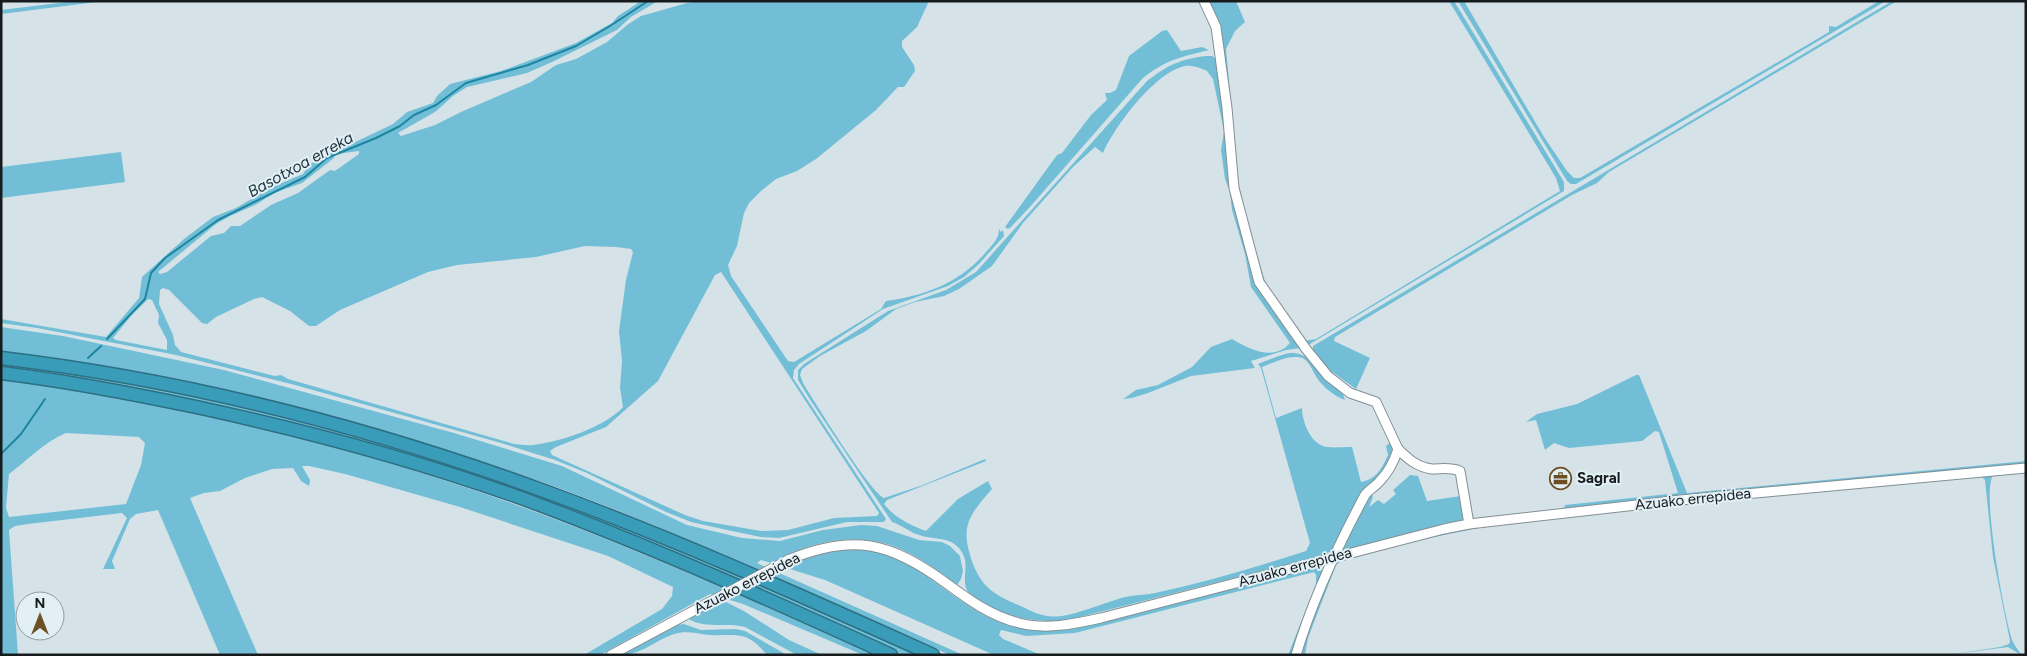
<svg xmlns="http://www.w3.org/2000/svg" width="2027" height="656" viewBox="0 0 2027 656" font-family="Figtree,sans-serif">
	<rect width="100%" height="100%" fill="#d5e3e8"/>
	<g fill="#73bed7" fill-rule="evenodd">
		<path d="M75,1H105L1,14V10Z"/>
		<path d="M641,1H658L631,17L617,30L552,62L527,73L467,87L453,96L435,112L398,133L401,136L435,125L463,111L531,82L556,65L576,59L607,42L627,25L641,16L687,3L702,1H929L917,27L902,41V47L914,65L915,71L904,87H898L876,110L816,159L797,171L776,179L761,191L749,203L744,213L737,246L728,265L731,276L788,361L794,362L881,309L886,301C925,296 961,282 986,252C993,244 999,239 999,229L1001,232L1003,230L1004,236L978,265L964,277L948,286L883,309L799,364L794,370L793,378L886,519L884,522H847L779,538L761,537L727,530L691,522L666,512L587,473L555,460L501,443L295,385L176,355L37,328L1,323V319L106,337L139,298L142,277L184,239L213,217L236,208L270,188L303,174L309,165L327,154L333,153L334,158L302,183L274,193L257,204L230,216L216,224L158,272L160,274L167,272L211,236L224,233L231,226H240L271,205L298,193L330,170L335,171L359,154V151L337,154L338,148L349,145L393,124L407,112L433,103L437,96L450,84L501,71L576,43L612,23L618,16ZM585,246L616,247L631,249L633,252L626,280L619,331L622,361L620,388L623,407C605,427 560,442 533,445C527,446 520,444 514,444L288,379L281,375L275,376L181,352L175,345L173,335L159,304L160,290L163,288L169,290L202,323L207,324L216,317L254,299L262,297L290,311L309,326H316L340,310L428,272L457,265L536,257ZM721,272L879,513L877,516L834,518L788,530L761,531L703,521L685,515L552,455L550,451L556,447L606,427L658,381L715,275ZM148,299L152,300L159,315L158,323L167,340V350L116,340L113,338L131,316Z"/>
		<path d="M1208,1H1236L1245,22L1235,31L1226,49L1238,181L1248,224L1266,285L1304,341L1316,339L1560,191L1556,178L1449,1H1454L1564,182V191L1310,344H1305L1266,289L1262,279C1253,246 1240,212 1236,178C1228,122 1233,53 1208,1Z"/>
		<path d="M1458,1H1464L1544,137L1567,171L1574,178H1580L1829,32V26L1836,27L1879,1H1886L1576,184H1571L1567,181Z"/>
		<path d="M1892,1H1897L1609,172L1597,183L1572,195L1335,337L1334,341L1370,358L1356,389L1324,366L1313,352V346Z"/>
		<path d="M1167,30L1181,51L1202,47L1209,50C1181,57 1165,60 1142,79L1029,208L1011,227L1008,229L1005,227L1057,155L1062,153L1091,115L1107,100L1105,93H1110L1116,90L1129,56L1162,31Z"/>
		<path d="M1205,56H1212L1218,60L1229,143L1257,279L1301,348L1286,350L1251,361L1255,368L1191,376L1148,393L1132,398L1123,399L1136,390L1158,385L1192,367L1211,347L1232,339C1249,349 1274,362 1290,343L1251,287L1245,254L1232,210L1230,192L1225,179L1221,150L1224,131L1213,79L1207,71C1201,68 1192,65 1185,66C1155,72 1115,126 1103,153L1095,147L1073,167L1023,223L992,266L959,289L944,296L915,302L896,309L866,331L820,356L802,369L800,375L804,385C817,405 869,491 884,498L923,485L985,459L986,461L887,500L884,504C895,518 910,525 926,531L958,499L988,481L992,489C967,517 960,528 973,564C983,590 999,597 1023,607C1031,611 1039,615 1048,616C1066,620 1105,602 1125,597C1135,595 1145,595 1155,593C1206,582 1256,567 1306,551L1310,543L1261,368L1258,364C1292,351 1296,345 1324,372C1335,382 1341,386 1345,400C1335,396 1327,390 1320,382C1312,373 1310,357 1297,357C1285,356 1273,363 1262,367L1276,418L1302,408C1302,422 1311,445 1327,447C1335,448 1344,447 1352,447L1361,482C1377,479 1382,468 1388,455L1386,446L1392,441L1396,448L1392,464L1369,491L1333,550L1324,555L1068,620C1034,623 1010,619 980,601C975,598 968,594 966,588C962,573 971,563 959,548C948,536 933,540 919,535C909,532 902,525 892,522L811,401L798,380V370L804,364L888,311L946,290L976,272L1147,81C1168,65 1178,60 1205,56Z"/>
		<path d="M121,152L125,182L1,198V167Z"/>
		<path d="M1,327L63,336L224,370L454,433L562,466L687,525L742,538L780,541L823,530L861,525L877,526L919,540L942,542L950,546L960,556L963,571L961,579L957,585C942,573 926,562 909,553C869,531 820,538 781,558L793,564C803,555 819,553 832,551C909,539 938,597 1000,622C1024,632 1050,633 1075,628L1315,566L1320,568L1322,571L1317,589L1293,655H1288L1316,585V575L1314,572L1075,633L1026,636L1001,630L999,635L1003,639L1041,655H994L825,580L761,560L757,563L963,655H950C814,597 682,532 542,482C367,420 186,375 1,351Z"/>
		<path d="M1,362C69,372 136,383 203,397C322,422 440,458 554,500C679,546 800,601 922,655H903L761,591L465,474L1,368Z"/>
		<path d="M1636,375H1639L1687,493L2026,461V465L1564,509L1565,505L1678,493L1659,432L1655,431L1642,441L1569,448L1554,443L1545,450L1536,420L1526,422L1537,414L1577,404Z"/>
		<path d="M1,379C59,388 117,397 175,408C273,428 370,455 465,487C605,534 740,595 876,655H863L743,604L710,594L600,655H584L662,609L672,596L673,587L608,556L460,507L345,474L309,466H302L310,480L309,486L301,481L293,468L272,469L245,478L220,491L204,493L190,498L258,655H220L158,510L136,514L130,519L112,561L115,569H103L127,518L122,513L28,524L15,526L9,530L18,655H1ZM66,433L139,437L145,443L141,465L126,504L9,517L6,508L9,474C28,460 44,442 66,433Z"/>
		<path d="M2026,470V473L1993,476C1981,491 2005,621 2013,642C2015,646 2019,651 2021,655L2008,647L1947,655L2000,647L2009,644L2010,641L1993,557L1985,480L1982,477L1931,480L1531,520C1466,528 1403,543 1340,562L1336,565L1308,638L1305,655H1302L1307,634L1334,562L1337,560L1446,531L1493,523Z"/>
		<path d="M1410,475L1418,476L1427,501L1461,496L1466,522L1341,551L1371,494L1373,497L1369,507L1378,500L1384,504L1396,494L1393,490Z"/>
		<path d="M724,601L744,611L789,640L822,655H797L745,627C725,622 710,629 690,620V617Z"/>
		<path d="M684,624L701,630L736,629L745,631L787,655H767C747,630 737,636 709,635C697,634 687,630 674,634C656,640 641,655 621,655L676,625Z"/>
	</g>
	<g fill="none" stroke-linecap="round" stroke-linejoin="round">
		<g stroke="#1c86a1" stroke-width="2">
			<path d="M107,339L145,299L151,273L165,258L218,220L305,177L327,158L376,138L400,126L414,115L436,105L466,83L528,65L576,46L610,26L648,1"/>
			<path d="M88,358L101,346"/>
			<path d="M1,454L21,434L45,399"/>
		</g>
		<defs>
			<g id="minor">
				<path d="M1204,1L1216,27L1227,108L1234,188L1259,282L1306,349L1328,376L1350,393L1376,402L1398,449C1394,462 1389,472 1379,482C1375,487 1369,489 1365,495C1337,547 1313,598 1296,655"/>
				<path d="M1398,449C1408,459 1417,467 1432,469C1442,469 1450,467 1460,471L1469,524"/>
				<path d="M788,560C853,533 890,542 946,583C969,600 991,616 1019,623C1046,630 1074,624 1101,618L1444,529L1469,524L1681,500L2026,468"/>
				<path d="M611,655L708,603"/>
			</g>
			<g id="highway">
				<path d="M1,358C186,380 372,428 547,492C678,540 806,598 933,655"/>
				<path d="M1,373C68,381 135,394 201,408C316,433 430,464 540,505C659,550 775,602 891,655"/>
			</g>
		</defs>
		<use href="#minor" stroke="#828f94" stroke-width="11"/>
		<use href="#highway" stroke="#2d6f82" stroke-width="15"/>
		<use href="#minor" stroke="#fff" stroke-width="9"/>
		<use href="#highway" stroke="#399cb9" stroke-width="12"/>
		<defs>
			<path id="minor-bridge" d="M708,603L788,560"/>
		</defs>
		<use href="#minor-bridge" stroke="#828f94" stroke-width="11" stroke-linecap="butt"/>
		<use href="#minor-bridge" stroke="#fff" stroke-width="9"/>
	</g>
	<defs>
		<symbol id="office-ring" viewBox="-11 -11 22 22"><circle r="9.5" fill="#e2f0f6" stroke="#6c5023" stroke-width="1.5"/><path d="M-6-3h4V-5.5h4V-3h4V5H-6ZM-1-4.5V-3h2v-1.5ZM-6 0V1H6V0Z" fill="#6c5023"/></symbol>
	</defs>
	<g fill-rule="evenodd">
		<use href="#office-ring" x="1548" y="466" width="25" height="25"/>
	</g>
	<g text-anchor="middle" stroke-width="4" stroke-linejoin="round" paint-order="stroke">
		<g font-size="15" font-weight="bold" fill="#161b1d" stroke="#e2f0f6" text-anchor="start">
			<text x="1577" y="483">Sagral</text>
		</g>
		<g font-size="15" fill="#161b1d" stroke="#e2f0f6">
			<text transform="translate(1693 499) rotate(-6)" y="5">Azuako errepidea</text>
			<text transform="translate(1295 567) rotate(-15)" y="5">Azuako errepidea</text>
			<text transform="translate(747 583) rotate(-27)" y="5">Azuako errepidea</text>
		</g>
		<g font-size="16" font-style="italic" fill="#1c323a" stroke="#e2f0f6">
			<text transform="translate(300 164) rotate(-29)" y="6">Basotxoa erreka</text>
		</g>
	</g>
	<rect width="2027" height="656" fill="none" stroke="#161b1d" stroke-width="5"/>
	<g transform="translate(40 616)"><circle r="24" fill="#e2f0f6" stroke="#909b9f"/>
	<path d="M0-4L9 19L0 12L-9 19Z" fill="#6c5023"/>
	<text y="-8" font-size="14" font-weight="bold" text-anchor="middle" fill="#161b1d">N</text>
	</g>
</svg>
